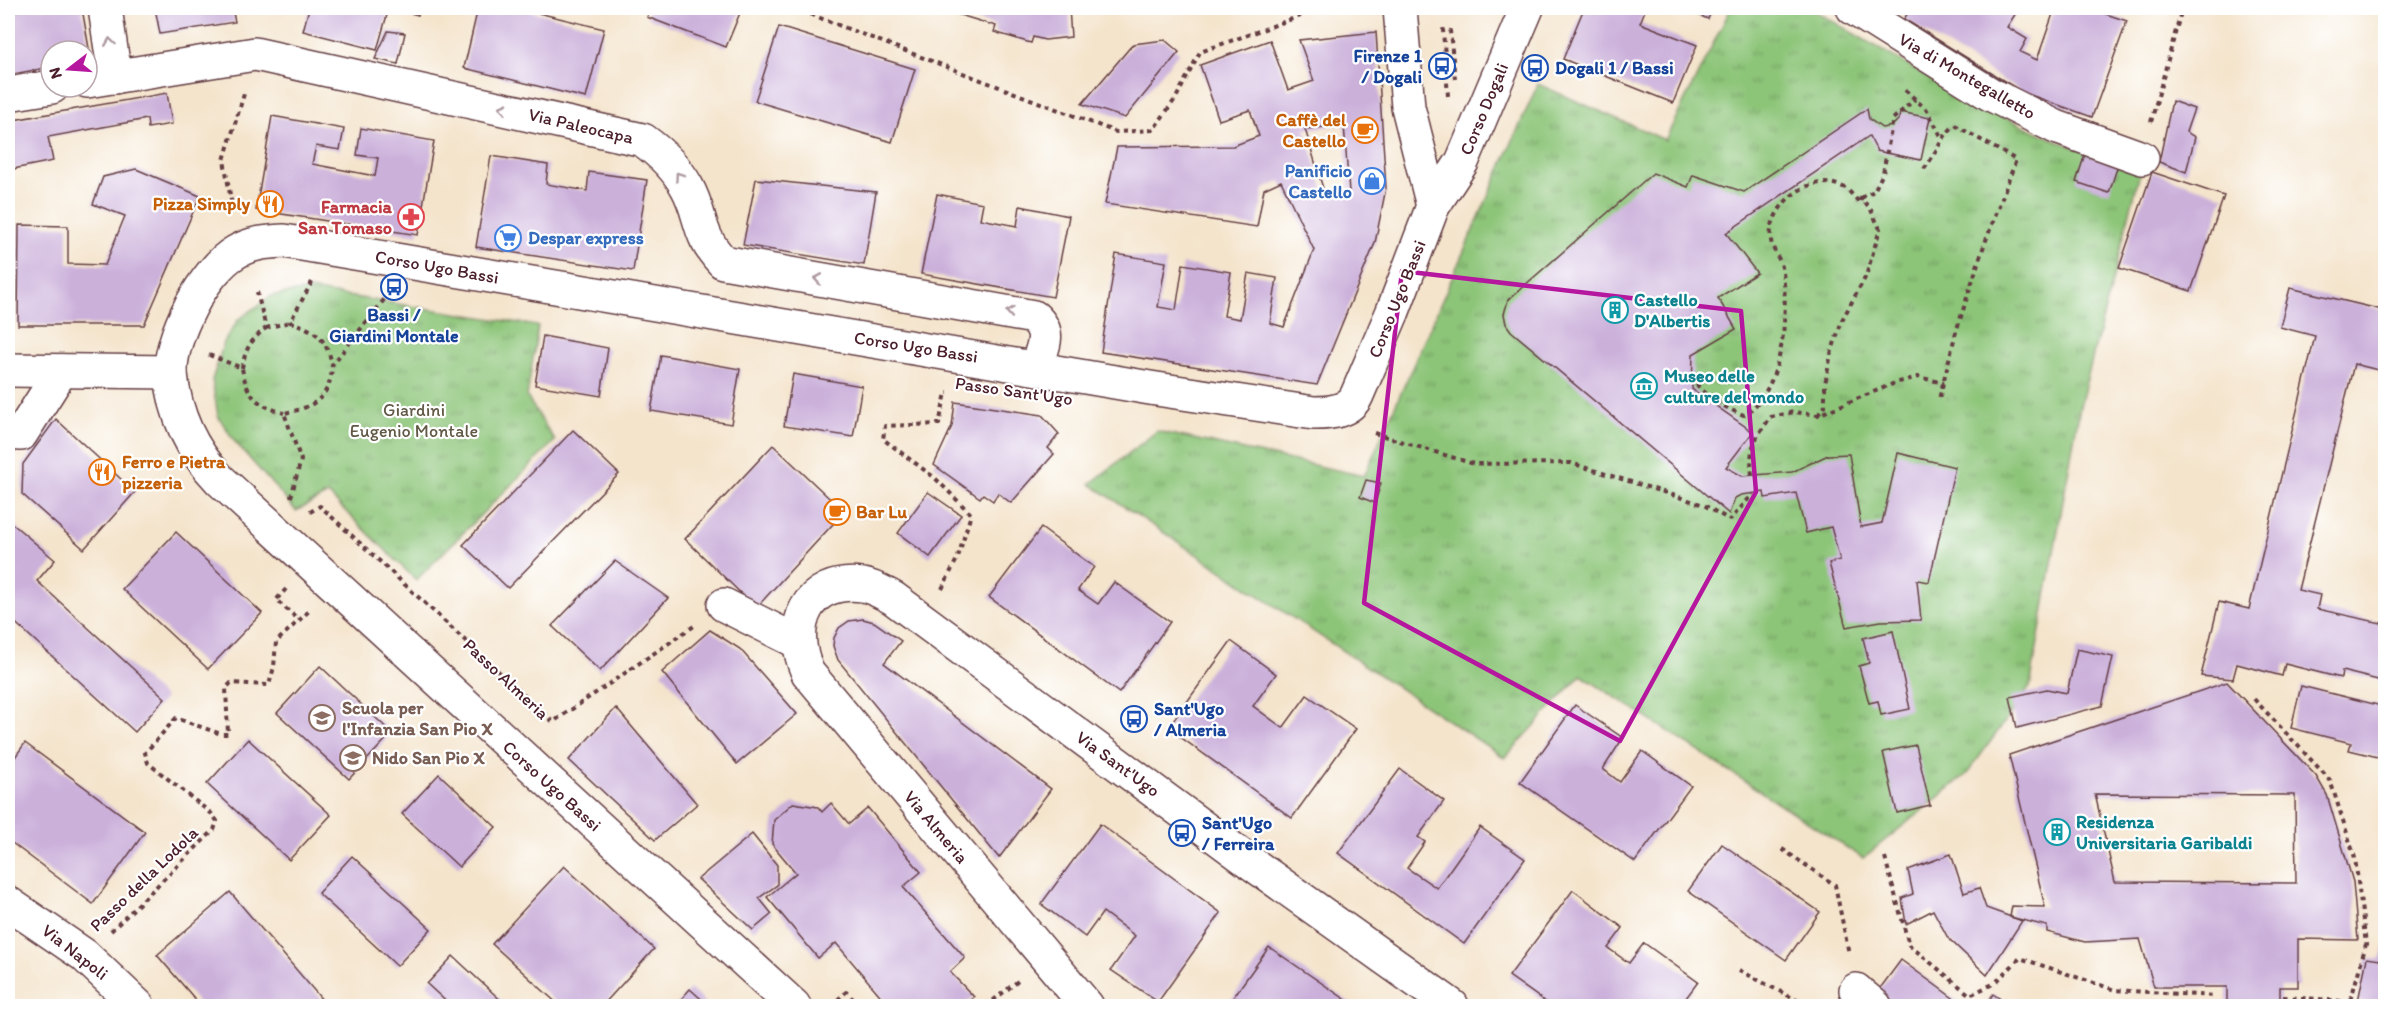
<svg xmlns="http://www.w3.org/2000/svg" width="2393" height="1014" viewBox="0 0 2393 1014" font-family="Itim,sans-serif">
	<defs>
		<pattern id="park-tufts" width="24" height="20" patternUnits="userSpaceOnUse" patternTransform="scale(1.5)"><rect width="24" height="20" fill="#8cc578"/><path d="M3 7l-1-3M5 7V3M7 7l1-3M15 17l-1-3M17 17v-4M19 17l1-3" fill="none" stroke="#749f63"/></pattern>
	</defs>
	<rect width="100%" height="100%" fill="#fff"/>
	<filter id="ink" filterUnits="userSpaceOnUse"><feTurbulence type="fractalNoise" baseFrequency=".0167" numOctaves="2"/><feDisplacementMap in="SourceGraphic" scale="12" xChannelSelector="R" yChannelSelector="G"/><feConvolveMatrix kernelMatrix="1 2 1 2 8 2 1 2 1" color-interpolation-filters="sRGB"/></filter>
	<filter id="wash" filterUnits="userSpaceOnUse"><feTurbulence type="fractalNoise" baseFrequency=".008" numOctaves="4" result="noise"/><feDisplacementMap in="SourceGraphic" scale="24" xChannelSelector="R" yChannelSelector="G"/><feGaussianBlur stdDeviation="1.35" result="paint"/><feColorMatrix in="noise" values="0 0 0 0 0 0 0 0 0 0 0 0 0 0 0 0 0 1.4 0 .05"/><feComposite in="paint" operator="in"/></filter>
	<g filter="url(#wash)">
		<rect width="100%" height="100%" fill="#f4e4cc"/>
		<g fill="url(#park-tufts)" stroke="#6b7252" stroke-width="1.5">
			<path d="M1731,8H1810L1969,101L2051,138L2140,173L2080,406L2030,687L1967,774L1863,858L1581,675L1505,758L1090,484L1157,431L1364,476L1538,84L1665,140Z"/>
			<path d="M309,290L538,326L527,397L555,441L416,580L328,494L296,511L235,442L218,416L212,380L224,342L238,320L271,296Z"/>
		</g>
		<g id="blocks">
			<g fill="#cbb0da" fill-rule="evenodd">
				<path d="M8,8H82L91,60L87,61V51H51V67L8,75Z"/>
				<path d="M155,8H232L235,22L160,34Z"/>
				<path d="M309,8H389L377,50L303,31Z"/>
				<path d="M393,8H420L418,15Z"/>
				<path d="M478,8H518L604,29L586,98L464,68Z"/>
				<path d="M651,8H742L726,47L647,17Z"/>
				<path d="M937,8H1069L1071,37L1045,40L1033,37L1031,43L994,32L996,26Z"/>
				<path d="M1584,8H1646L1640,23L1697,45L1673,103L1563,59Z"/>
				<path d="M1681,8H1713L1708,19Z"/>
				<path d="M1911,8H2007L2016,13L2007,27L2027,39L2020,52L2037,60L2055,8H2088L2127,21L2092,117L2022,92L1904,19Z"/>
				<path d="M2352,8H2372L2362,11Z"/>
				<path d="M779,27L915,69L892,142L755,101Z"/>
				<path d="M388,31L405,33L398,64L375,59Z"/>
				<path d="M1376,32L1386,188L1375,243L1317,385L1101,352L1116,254L1166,262L1158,307L1176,310L1183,264L1231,272L1224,316L1240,319L1248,273L1277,278L1270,323L1284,327L1314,250L1281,181L1264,189L1257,227L1105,204L1117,147L1233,146L1259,136L1250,110L1219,120L1200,65L1270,40L1288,90L1314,81L1299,40ZM1344,125L1349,192L1325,195L1305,129Z"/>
				<path d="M1165,40L1179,52L1125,118L1082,104L1133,44Z"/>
				<path d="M167,93L172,124L148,128L147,119L48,137L53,161L8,170V121Z"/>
				<path d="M2172,101L2194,109L2186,132L2195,137L2186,172L2159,162Z"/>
				<path d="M1867,109L1869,119L1882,128L1892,126L1899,119L1900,112L1930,118L1921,160L1877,151L1869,136L1726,233L1757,273L1718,298L1736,329L1693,354L1692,389L1753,432L1726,467L1742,476L1792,472L1828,455L1849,454L1861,527L1882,523L1898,453L1955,467L1929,582L1917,580L1921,620L1881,621L1846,627L1829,563L1840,560L1831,527L1806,533L1796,493L1765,498L1764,492L1741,495L1735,498L1729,514L1511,331L1506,324L1504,314L1508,300L1653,173L1688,187L1693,175L1744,192Z"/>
				<path d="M272,116L344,129L340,150L316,146L312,164L375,176L378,158L357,155L361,128L434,141L418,235L256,210Z"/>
				<path d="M2085,154L2118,165L2109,193L2076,182Z"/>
				<path d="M491,156L548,165L546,184L587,191L589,172L647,180L633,271L476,247Z"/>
				<path d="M136,169L200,196L144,325H18L19,225L68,226V264L105,265L125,216L93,204L103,177Z"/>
				<path d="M2152,172L2224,196L2191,291L2119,268Z"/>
				<path d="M756,179L876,192L864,265L743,245Z"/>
				<path d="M937,194L983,203L980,219L1017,226L1020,206L1069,216L1053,297L921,274Z"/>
				<path d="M2290,288L2383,310L2386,302V372L2354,364L2298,590L2320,595L2317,609L2386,624V682L2342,671L2341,678L2285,664L2282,676L2237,664L2233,679L2201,676L2219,602L2249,609L2315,336L2280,327Z"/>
				<path d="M543,336L608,348L601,396L535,385Z"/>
				<path d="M661,355L740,369L731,424L651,411Z"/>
				<path d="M793,374L862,386L853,437L784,426Z"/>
				<path d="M955,402L1042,415L1059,434L1048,448L1054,454L1011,503L998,493L993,501L983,494L980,498L934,465L952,426Z"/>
				<path d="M56,419L135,492L84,549L22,494L23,464Z"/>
				<path d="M573,430L619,474L508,588L463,545Z"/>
				<path d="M773,445L844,512L756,608L685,539Z"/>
				<path d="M1366,480L1381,483L1375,503L1360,497Z"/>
				<path d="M928,492L961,515L930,557L898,533Z"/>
				<path d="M8,520L55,560L37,581L165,698L135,732L8,616Z"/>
				<path d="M1041,528L1094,567L1078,590L1098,604L1114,582L1170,622L1119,693L989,597Z"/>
				<path d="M176,532L262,613L208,669L122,589Z"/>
				<path d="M615,561L668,598L600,671L552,626Z"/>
				<path d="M863,619L874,622L901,641L884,663L1051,789L999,858L838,660L833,646L834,638L839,628L849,621Z"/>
				<path d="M710,630L740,649L797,714L737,764L662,672Z"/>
				<path d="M1893,631L1910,709L1881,715L1878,701L1869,703L1859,666L1869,663L1863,638Z"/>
				<path d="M1231,641L1276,674L1253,706L1283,728L1307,695L1356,729L1292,818L1168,728Z"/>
				<path d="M2077,649L2113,657L2102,706L2017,728L2010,697L2047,689L2067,693Z"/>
				<path d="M320,666L392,733L349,779L277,713Z"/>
				<path d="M2227,682L2316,776L2327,795L2353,882L2358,940L2298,939V987H2280V1006H2227V987H2154L2140,939L2085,942L2047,932V926L2010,917L2012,906L2045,907L2009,755ZM2095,794L2295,795L2296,883L2115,882Z"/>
				<path d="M2301,686L2386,707V759L2349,750L2351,743L2291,728Z"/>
				<path d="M1575,705L1623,738L1603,769L1620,782L1642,751L1691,786L1635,862L1520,782Z"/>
				<path d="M616,708L697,804L655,840L569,760Z"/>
				<path d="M248,739L331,815L289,860L207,784Z"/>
				<path d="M25,743L145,832L93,904L8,840V767Z"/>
				<path d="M1916,745L1930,805L1897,813L1883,752Z"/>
				<path d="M1400,769L1444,801L1418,837L1425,842L1407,868L1437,888L1480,827L1525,859L1464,944L1338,853Z"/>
				<path d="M439,774L496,827L459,867L402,814Z"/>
				<path d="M793,803L818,807L822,812L831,803L849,824L868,808L921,872L903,887L965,958L950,972L974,997L963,1006H889L836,943L818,958L767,897L796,873L772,844L774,820Z"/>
				<path d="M1100,824L1221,913L1158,1002L1111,970L1135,936L1103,912L1085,937L1041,904Z"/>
				<path d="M752,834L777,865V885L759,898L772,914L753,930L698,879Z"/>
				<path d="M1722,844L1820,912L1786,960L1688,891Z"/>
				<path d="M1951,854L1964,893L1979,888L1986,908L2022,921L1987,975L1948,938L1933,910L1906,924L1902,898L1913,894L1908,870Z"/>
				<path d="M352,856L431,929L397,966L318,893Z"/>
				<path d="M564,866L654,949L602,1006H560L492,944Z"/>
				<path d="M1573,890L1623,928L1608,948L1629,963L1644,943L1698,982L1680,1006H1551L1509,976Z"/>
				<path d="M230,892L324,1002L318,1006H201L157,955Z"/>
				<path d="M2386,941V1006L2358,1001L2367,958L2380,960Z"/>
				<path d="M1269,947L1355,1006H1227Z"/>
				<path d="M453,956L507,1006H451L427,984Z"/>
				<path d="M1901,960L1964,1006H1891L1875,995Z"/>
				<path d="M690,989L709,1006H675Z"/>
				<path d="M1993,994L2011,1006H1985Z"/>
				<path d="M2057,998L2074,1006H2053Z"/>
			</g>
		</g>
	</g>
	<g filter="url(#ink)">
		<use href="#blocks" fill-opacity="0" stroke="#643d43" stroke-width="1.5"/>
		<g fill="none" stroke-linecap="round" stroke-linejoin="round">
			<defs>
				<g id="minor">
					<path d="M105,8L115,77"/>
					<path d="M1400,8L1408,107L1433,206"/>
					<path d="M1853,8L1990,94L2056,127L2142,158"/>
					<path d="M87,81L255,54L643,140C661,153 676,167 687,187C703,216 696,234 723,262L1034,317C1052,333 1043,347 1036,367"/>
					<path d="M8,94L52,87"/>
					<path d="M8,370L171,372"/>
					<path d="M8,433L21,434L61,371"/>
					<path d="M724,605L798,642"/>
					<path d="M8,903L84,955L138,1006"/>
					<path d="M1856,990L1875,1006"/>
					<path d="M794,1006L220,480C191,450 175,416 171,374C169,338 204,270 236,252C251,243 266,242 284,241L1150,388L1314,413C1331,413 1350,411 1357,395L1393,311L1433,206L1462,162L1527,8"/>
					<path d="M1087,1006L808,673C787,627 805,578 863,585C874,587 883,593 893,598L1254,865L1452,1006"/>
				</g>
			</defs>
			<use href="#minor" stroke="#643d43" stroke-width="36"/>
			<g stroke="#643d43" stroke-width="4" stroke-dasharray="4.5 4.5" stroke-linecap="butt">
				<path d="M794,8L1116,132L1153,130L1176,98L1200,52L1320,9L1331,8"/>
				<path d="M1905,90L1927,110L1942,138"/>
				<path d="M1448,96L1443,30L1450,31L1455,79"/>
				<path d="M2151,122L2182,8"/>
				<path d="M1924,169C1936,154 1941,137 1955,125L2016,160L1982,251L1956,332L1939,399"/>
				<path d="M1861,198L1874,191L1883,173L1893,119L1915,99"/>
				<path d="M233,212L224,160L244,94"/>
				<path d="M312,282L290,322C316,330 326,338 332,364"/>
				<path d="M266,328L290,322"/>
				<path d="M209,355L242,368C247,397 257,405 284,413"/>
				<path d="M242,368C245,349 251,340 266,328L257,292"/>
				<path d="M1696,384C1711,399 1724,408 1744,415C1784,389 1788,317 1783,272C1781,256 1768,249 1771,230C1777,198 1812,173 1843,187C1849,190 1855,198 1860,203L1861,198L1871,210L1880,229L1866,276L1842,320L1831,354L1825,384V406L1818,415"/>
				<path d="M1374,433L1474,464L1571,463L1704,505L1730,520L1753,494"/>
				<path d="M1752,475C1749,447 1754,439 1771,417L1794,412L1818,415L1895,383L1918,377L1944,383"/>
				<path d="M291,497L301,460L284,413C313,408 331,398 332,365L387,296"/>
				<path d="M310,512L320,506L553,722L694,626"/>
				<path d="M286,589L276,600L299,620"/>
				<path d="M942,589L958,557L971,514L935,478L883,439L885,426L939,424L946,393H948"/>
				<path d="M2254,699L2330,780L2355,858L2366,944L2350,1003"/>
				<path d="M1782,849L1835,885L1849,954"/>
				<path d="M1885,858L1909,945L1970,995L1995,983"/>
				<path d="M111,931L214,830L217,821L212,814L148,763L145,753L176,718L221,734H228L226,688L231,683L269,685L274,667L276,642L309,611"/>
				<path d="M1739,970L1808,1006"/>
				<path d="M1997,981L2020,958L2115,990L2214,996"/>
				<path d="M2283,997L2334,1000L2371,1006"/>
				<path d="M831,1006L846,992L860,1006"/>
				<path d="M986,1006L1018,981"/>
			</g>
			<use href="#minor" stroke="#fff" stroke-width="33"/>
		</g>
		<defs><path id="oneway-chevron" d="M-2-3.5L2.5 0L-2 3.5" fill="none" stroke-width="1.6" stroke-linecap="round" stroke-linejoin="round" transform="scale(1.5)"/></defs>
		<g stroke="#ae9aa0">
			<use href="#oneway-chevron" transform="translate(110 42) rotate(-98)"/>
			<use href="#oneway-chevron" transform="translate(503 108) rotate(-167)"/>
			<use href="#oneway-chevron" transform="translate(679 176) rotate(-125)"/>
			<use href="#oneway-chevron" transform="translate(818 279) rotate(-170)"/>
			<use href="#oneway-chevron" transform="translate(1010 312) rotate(-170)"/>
		</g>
	</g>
	<path fill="none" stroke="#b5179e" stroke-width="4.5" stroke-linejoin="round" d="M1402,271L1741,311L1756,492L1620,741L1364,603Z"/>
	<defs>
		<symbol id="bus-ring" viewBox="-11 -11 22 22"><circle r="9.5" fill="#fff" stroke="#1a4fb4" stroke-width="1.5"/><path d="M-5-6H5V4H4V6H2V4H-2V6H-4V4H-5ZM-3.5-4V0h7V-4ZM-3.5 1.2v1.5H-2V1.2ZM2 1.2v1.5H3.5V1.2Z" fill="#1a4fb4"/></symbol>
		<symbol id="cafe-ring" viewBox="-11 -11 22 22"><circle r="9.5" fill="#fff" stroke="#e8710a" stroke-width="1.5"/><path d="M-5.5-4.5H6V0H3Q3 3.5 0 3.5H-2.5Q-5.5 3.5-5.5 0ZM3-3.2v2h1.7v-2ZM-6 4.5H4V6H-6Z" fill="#e8710a"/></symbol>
		<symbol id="shop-ring" viewBox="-11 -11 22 22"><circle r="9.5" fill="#fff" stroke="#3f7fe0" stroke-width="1.5"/><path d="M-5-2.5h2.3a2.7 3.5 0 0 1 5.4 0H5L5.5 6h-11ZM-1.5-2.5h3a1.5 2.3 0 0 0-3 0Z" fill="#3f7fe0"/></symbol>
		<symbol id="restaurant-ring" viewBox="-11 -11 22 22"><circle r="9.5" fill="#fff" stroke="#e8710a" stroke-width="1.5"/><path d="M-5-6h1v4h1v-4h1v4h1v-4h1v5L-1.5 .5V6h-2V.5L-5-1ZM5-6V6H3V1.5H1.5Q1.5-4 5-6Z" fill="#e8710a"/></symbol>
		<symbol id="pharmacy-ring" viewBox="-11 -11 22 22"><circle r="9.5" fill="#fff" stroke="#e0444e" stroke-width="1.5"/><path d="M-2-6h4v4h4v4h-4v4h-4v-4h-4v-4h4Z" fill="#e0444e"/></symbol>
		<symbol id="supermarket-ring" viewBox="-11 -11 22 22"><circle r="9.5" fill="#fff" stroke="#3f7fe0" stroke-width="1.5"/><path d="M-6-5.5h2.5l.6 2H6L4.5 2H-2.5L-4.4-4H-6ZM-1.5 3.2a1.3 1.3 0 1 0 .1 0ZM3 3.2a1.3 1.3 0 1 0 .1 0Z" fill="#3f7fe0"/></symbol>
		<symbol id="building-ring" viewBox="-11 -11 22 22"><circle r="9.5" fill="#fff" stroke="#0f9aa8" stroke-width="1.5"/><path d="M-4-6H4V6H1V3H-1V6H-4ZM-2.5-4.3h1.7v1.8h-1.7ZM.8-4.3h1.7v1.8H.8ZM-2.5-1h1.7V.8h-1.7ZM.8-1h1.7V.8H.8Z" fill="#0f9aa8"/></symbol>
		<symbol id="museum-ring" viewBox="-11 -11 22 22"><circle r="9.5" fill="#fff" stroke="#0f9aa8" stroke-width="1.5"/><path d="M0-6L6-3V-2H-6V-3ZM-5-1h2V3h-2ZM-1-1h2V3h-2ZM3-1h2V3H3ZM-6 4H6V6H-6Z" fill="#0f9aa8"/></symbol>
		<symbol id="school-ring" viewBox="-11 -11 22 22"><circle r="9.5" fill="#fff" stroke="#8d6e63" stroke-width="1.5"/><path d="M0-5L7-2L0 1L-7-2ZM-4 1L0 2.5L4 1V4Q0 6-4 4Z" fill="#8d6e63"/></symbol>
	</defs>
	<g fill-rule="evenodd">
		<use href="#bus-ring" x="1427" y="51" width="30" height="30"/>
		<use href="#bus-ring" x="1520" y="53" width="30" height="30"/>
		<use href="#cafe-ring" x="1350" y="115" width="30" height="30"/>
		<use href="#shop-ring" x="1357" y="166" width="30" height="30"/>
		<use href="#restaurant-ring" x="255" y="189" width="30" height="30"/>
		<use href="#pharmacy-ring" x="396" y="202" width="30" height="30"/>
		<use href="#supermarket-ring" x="493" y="223" width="30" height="30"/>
		<use href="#bus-ring" x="379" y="272" width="30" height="30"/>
		<use href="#building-ring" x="1600" y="295" width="30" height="30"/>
		<use href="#museum-ring" x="1629" y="371" width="30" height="30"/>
		<use href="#restaurant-ring" x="87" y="457" width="30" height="30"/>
		<use href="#cafe-ring" x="822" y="497" width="30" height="30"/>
		<use href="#school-ring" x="307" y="703" width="30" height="30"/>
		<use href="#bus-ring" x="1119" y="704" width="30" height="30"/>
		<use href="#school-ring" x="338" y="743" width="30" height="30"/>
		<use href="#building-ring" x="2042" y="817" width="30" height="30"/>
		<use href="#bus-ring" x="1167" y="818" width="30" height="30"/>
	</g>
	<g text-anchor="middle" stroke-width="4.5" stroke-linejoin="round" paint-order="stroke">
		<g font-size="18" font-weight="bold" fill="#164399" stroke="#fff" text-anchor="start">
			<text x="1422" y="62" text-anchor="end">Firenze 1<tspan x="1422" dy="21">/ Dogali</tspan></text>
			<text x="1555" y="74">Dogali 1 / Bassi</text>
			<text x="394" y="321" text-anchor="middle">Bassi /<tspan x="394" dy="21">Giardini Montale</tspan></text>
			<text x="1154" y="715">Sant'Ugo<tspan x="1154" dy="21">/ Almeria</tspan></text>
			<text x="1202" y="829">Sant'Ugo<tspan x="1202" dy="21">/ Ferreira</tspan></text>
		</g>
		<g font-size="18" fill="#4a1f2b" stroke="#fff">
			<text transform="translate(1967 76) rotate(30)" y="6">Via di Montegalletto</text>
			<text transform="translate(1484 109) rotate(-67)" y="6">Corso Dogali</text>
			<text transform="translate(581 126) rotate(13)" y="6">Via Paleocapa</text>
			<text transform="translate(437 267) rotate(10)" y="6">Corso Ugo Bassi</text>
			<text transform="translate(1397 299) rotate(-68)" y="6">Corso Ugo Bassi</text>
			<text transform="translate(916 347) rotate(9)" y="6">Corso Ugo Bassi</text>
			<text transform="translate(1014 391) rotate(8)" y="6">Passo Sant'Ugo</text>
			<text transform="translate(506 679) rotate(43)" y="6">Passo Almeria</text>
			<text transform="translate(1118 764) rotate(36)" y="6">Via Sant'Ugo</text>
			<text transform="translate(552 786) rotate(42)" y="6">Corso Ugo Bassi</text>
			<text transform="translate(936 827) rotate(50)" y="6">Via Almeria</text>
			<text transform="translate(144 879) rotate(-44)" y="6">Passo della Lodola</text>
			<text transform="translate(75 952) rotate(38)" y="6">Via Napoli</text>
		</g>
		<g font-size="18" font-weight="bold" fill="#c56008" stroke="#fff" text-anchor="end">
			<text x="1346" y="126">Caffè del<tspan x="1346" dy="21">Castello</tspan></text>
			<text x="250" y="210">Pizza Simply</text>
			<text x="122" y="468" text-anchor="start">Ferro e Pietra<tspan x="122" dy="21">pizzeria</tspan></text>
			<text x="856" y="518" text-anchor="start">Bar Lu</text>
		</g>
		<g font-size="18" font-weight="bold" fill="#366cbe" stroke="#fff" text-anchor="end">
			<text x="1352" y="177">Panificio<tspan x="1352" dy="21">Castello</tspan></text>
			<text x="528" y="244" text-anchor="start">Despar express</text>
		</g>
		<g font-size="18" font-weight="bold" fill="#be3a42" stroke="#fff" text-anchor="end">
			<text x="392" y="213">Farmacia<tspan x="392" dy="21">San Tomaso</tspan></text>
		</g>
		<g font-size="18" font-weight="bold" fill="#0d838f" stroke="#fff" text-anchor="start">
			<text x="1634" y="306">Castello<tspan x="1634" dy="21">D'Albertis</tspan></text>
			<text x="1664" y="382">Museo delle<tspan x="1664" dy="21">culture del mondo</tspan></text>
			<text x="2076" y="828">Residenza<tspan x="2076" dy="21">Universitaria Garibaldi</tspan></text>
		</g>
		<g font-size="18" fill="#615946" stroke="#fff">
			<text x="414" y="416">Giardini<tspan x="414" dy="21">Eugenio Montale</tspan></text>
		</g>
		<g font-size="18" font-weight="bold" fill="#785e54" stroke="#fff" text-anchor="start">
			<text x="342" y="714">Scuola per<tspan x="342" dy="21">l'Infanzia San Pio X</tspan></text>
			<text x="372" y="764">Nido San Pio X</text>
		</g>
	</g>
	<rect width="2393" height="1014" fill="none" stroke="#fff" stroke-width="30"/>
	<g transform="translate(69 69) rotate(253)"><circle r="28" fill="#ffffff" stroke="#b7a5aa" stroke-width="1.5"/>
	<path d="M0-4.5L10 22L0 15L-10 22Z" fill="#b5179e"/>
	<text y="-9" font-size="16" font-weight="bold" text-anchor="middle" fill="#4a1f2b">N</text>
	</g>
</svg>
